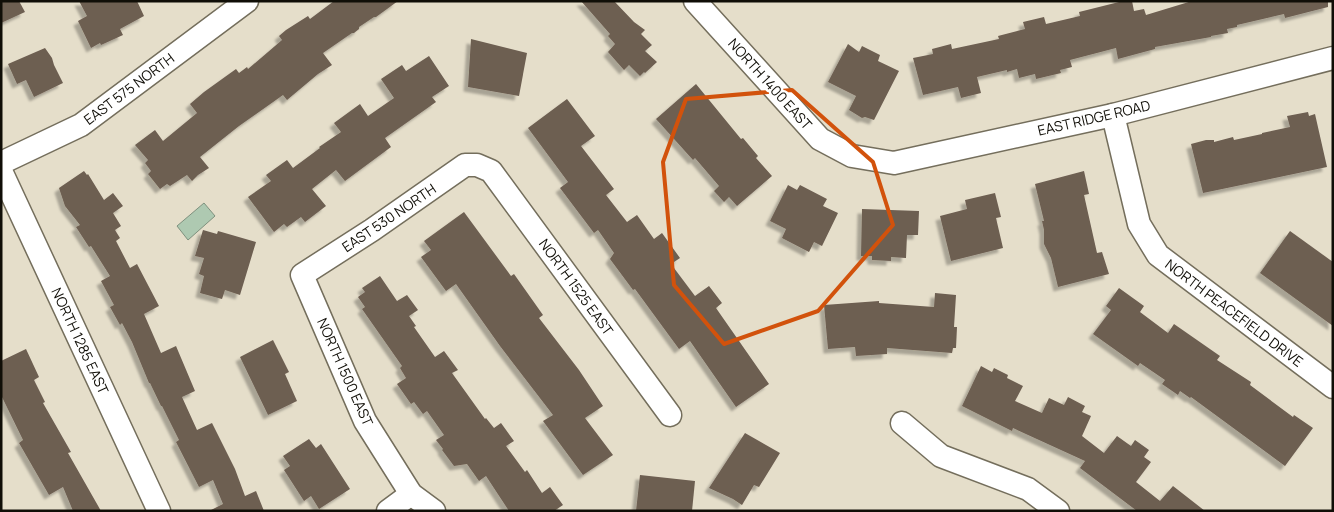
<svg xmlns="http://www.w3.org/2000/svg" width="1334" height="512" viewBox="0 0 1334 512" font-family="Manrope,sans-serif">
	<defs>
		<filter id="shadow"><feDropShadow dx="-4.5" dy="4.5" stdDeviation="1" flood-color="#0004"/></filter>
	</defs>
	<rect width="100%" height="100%" fill="#e5deca"/>
	<path fill="#aec9b1" stroke="#7f917e" d="M204,203L215,216L188,240L177,226Z"/>
	<g fill="#6d5e51" filter="url(#shadow)">
		<path d="M1,1H19L25,12L1,23Z"/>
		<path d="M79,1H137L144,16L120,29L123,35L101,45L100,43L91,48L78,21L87,16Z"/>
		<path d="M334,1H398L376,17H374L359,27V29L354,33H352L323,53L332,65L318,74L287,100L283,95L239,126L200,157L209,168L198,175L192,181L187,175L170,186L167,184L160,189L148,174L151,171L145,163L148,160L135,145L155,130L163,141L197,113L190,104L204,92L236,69L239,73L247,67L248,69L282,40L279,36L286,30L308,16L310,19Z"/>
		<path d="M581,1H614L634,22L645,30L641,34L652,45L645,51L657,62L645,73L644,72L640,76L629,65L624,70L608,52L615,44L608,36L610,34Z"/>
		<path d="M1123,1H1132L1134,11L1144,9L1146,15L1192,1H1328V7L1285,18L1284,14L1237,25V27L1227,29L1228,33L1211,36V37L1155,47V49L1118,59L1116,48L1070,60L1072,67L1060,70L1061,73L1036,79L1035,74L1019,78L1017,69L1007,72V70L977,77L981,93L961,98L958,87L923,95L913,58L933,54L932,49L951,44L952,49L999,39L998,36L1025,29L1023,22L1044,17L1046,24L1080,16L1079,12Z"/>
		<path d="M471,39L527,53L519,96L468,87Z"/>
		<path d="M848,44L859,52L862,46L880,55L878,61L899,71L874,120L865,117L862,118L849,110L856,96L828,82Z"/>
		<path d="M45,48L52,58L54,65L63,83L34,97L26,80L17,84L8,64Z"/>
		<path d="M429,56L449,86L432,97L436,102L385,138L391,147L345,181L336,170L312,189L326,206L305,222L301,217L287,227L284,224L274,232L248,197L271,181L266,175L287,160L293,168L320,148L319,147L341,132L334,123L360,104L368,116L394,98L381,79L402,65L406,71Z"/>
		<path d="M696,84L741,139L743,138L758,156L756,158L772,176L737,206L729,197L724,202L714,191L719,186L695,158L693,160L656,119Z"/>
		<path d="M567,99L595,136L581,146L614,189L606,195L627,222L637,215L654,239L662,233L680,258L671,264L695,296L709,286L722,303L716,308L769,384L736,407L690,341L679,349L635,289L633,290L610,259L614,253L598,230L594,233L560,188L568,182L528,128Z"/>
		<path d="M1308,112L1309,116L1315,114L1327,167L1203,193L1191,144L1206,140H1214V142L1233,137L1234,140L1262,134V133L1290,127L1287,116Z"/>
		<path d="M84,171L87,175L88,174L104,200L113,193L123,206L113,213L121,226L115,230L120,238L116,241L130,268L137,264L159,306L144,314L161,353L176,346L195,391L182,397L197,430L212,423L235,469L245,496L256,491L264,511H209L223,504L213,480L199,487L176,442L179,440L162,406H161L150,383H149L132,342L122,323L120,325L110,307L114,305L101,281L110,276L91,246L89,247L76,227L80,225L65,206L59,188Z"/>
		<path d="M1084,171L1089,194L1084,195L1097,253L1102,252L1109,274L1058,287L1051,258L1044,244V230L1042,221H1044L1035,184Z"/>
		<path d="M788,185L797,190L800,185L827,199L823,206L838,213L822,246L814,242L809,252L782,238L786,229L770,221Z"/>
		<path d="M995,193L1001,217L996,218L1003,248L951,261L940,216L967,209L965,200Z"/>
		<path d="M862,209L919,211L918,235H907L906,258L891,257V261L872,260V256H861Z"/>
		<path d="M464,212L511,276L514,274L543,315L539,318L579,370L603,406L585,418L613,455L583,475L543,421L553,415L500,346L456,284L446,291L421,257L431,250L424,241Z"/>
		<path d="M203,230L217,234L218,231L256,242L240,295L225,290L222,299L200,293L204,276L199,274L204,258L195,256Z"/>
		<path d="M1290,231L1333,262V326L1260,273Z"/>
		<path d="M380,276L397,301L407,295L418,310L409,316L416,326L414,327L435,357L444,351L458,370L452,373L485,419L486,418L494,428L501,423L514,441L506,446L525,472L527,470L542,493L550,487L563,505L554,511H509L486,476L479,481L467,464L454,466L442,450L443,449L436,440L444,435L427,411L423,414L414,402L411,404L397,384L406,378L400,368L402,366L362,309L365,307L358,297L365,292L362,288Z"/>
		<path d="M1119,288L1144,306L1140,312L1168,333L1174,324L1220,356L1217,360L1251,382L1250,385L1293,417L1294,415L1313,428L1285,466L1191,397L1190,398L1180,391L1178,395L1162,384L1165,380L1140,363L1138,366L1093,334L1111,310L1106,306Z"/>
		<path d="M935,293L956,295L954,327H957L956,348H953L952,353L887,348V354L856,356L855,347L828,349L824,305L879,301V303L934,307Z"/>
		<path d="M273,340L289,372L285,374L297,401L268,415L240,357Z"/>
		<path d="M26,349L39,377L34,380L45,402L43,403L71,452L68,453L101,511H73L63,487L49,495L19,443L23,440L1,395V361Z"/>
		<path d="M981,366L992,372L994,368L1008,375L1007,378L1023,386L1015,401L1042,413L1049,398L1064,405L1068,397L1085,406L1082,412L1091,416L1082,436L1104,453L1117,436L1131,446L1135,440L1149,450L1144,457L1151,462L1136,482L1160,501L1173,486L1205,511H1137L1080,468L1085,461L1013,428L1012,431L962,406Z"/>
		<path d="M745,433L780,453L759,487L754,485L742,505L733,499L709,488Z"/>
		<path d="M309,439L316,448L321,444L350,489L319,509L311,496L304,501L284,470L290,466L283,456Z"/>
		<path d="M640,475L695,481L692,511H636Z"/>
	</g>
	<g fill="none" stroke-linecap="round" stroke-linejoin="round">
		<defs>
			<g id="minor">
				<path d="M695,1L820,139L852,156L894,163L1113,115L1333,58"/>
				<path d="M1113,115L1139,224L1158,255L1333,387"/>
				<path d="M1,163L81,125L247,1"/>
				<path d="M1,171L159,511"/>
				<path d="M902,423L941,456L1028,489L1058,511"/>
				<path d="M388,511L411,494"/>
				<path d="M434,511L411,494L365,421L302,275L372,230L465,165H477L491,171L670,415"/>
			</g>
		</defs>
		<use href="#minor" stroke="#746e5c" stroke-width="25"/>
		<use href="#minor" stroke="#fff" stroke-width="22"/>
	</g>
	<path fill="none" stroke="#d2520c" stroke-width="4" stroke-linejoin="round" d="M792,90L873,162L893,225L818,311L724,344L674,285L663,162L686,99Z"/>
	<g text-anchor="middle" stroke-width="5" stroke-linejoin="round" paint-order="stroke">
		<g font-size="14" fill="#100e07" stroke="#fff">
			<text transform="translate(770 84) rotate(48)" y="5">NORTH 1400 EAST</text>
			<text transform="translate(129 89) rotate(-37)" y="5">EAST 575 NORTH</text>
			<text transform="translate(1094 118) rotate(-13)" y="5">EAST RIDGE ROAD</text>
			<text transform="translate(389 218) rotate(-34)" y="5">EAST 530 NORTH</text>
			<text transform="translate(576 287) rotate(54)" y="5">NORTH 1525 EAST</text>
			<text transform="translate(1234 313) rotate(37)" y="5">NORTH PEACEFIELD DRIVE</text>
			<text transform="translate(80 341) rotate(65)" y="5">NORTH 1285 EAST</text>
			<text transform="translate(345 372) rotate(66)" y="5">NORTH 1500 EAST</text>
		</g>
	</g>
	<rect width="1334" height="512" fill="none" stroke="#100e07" stroke-width="5"/>
</svg>
